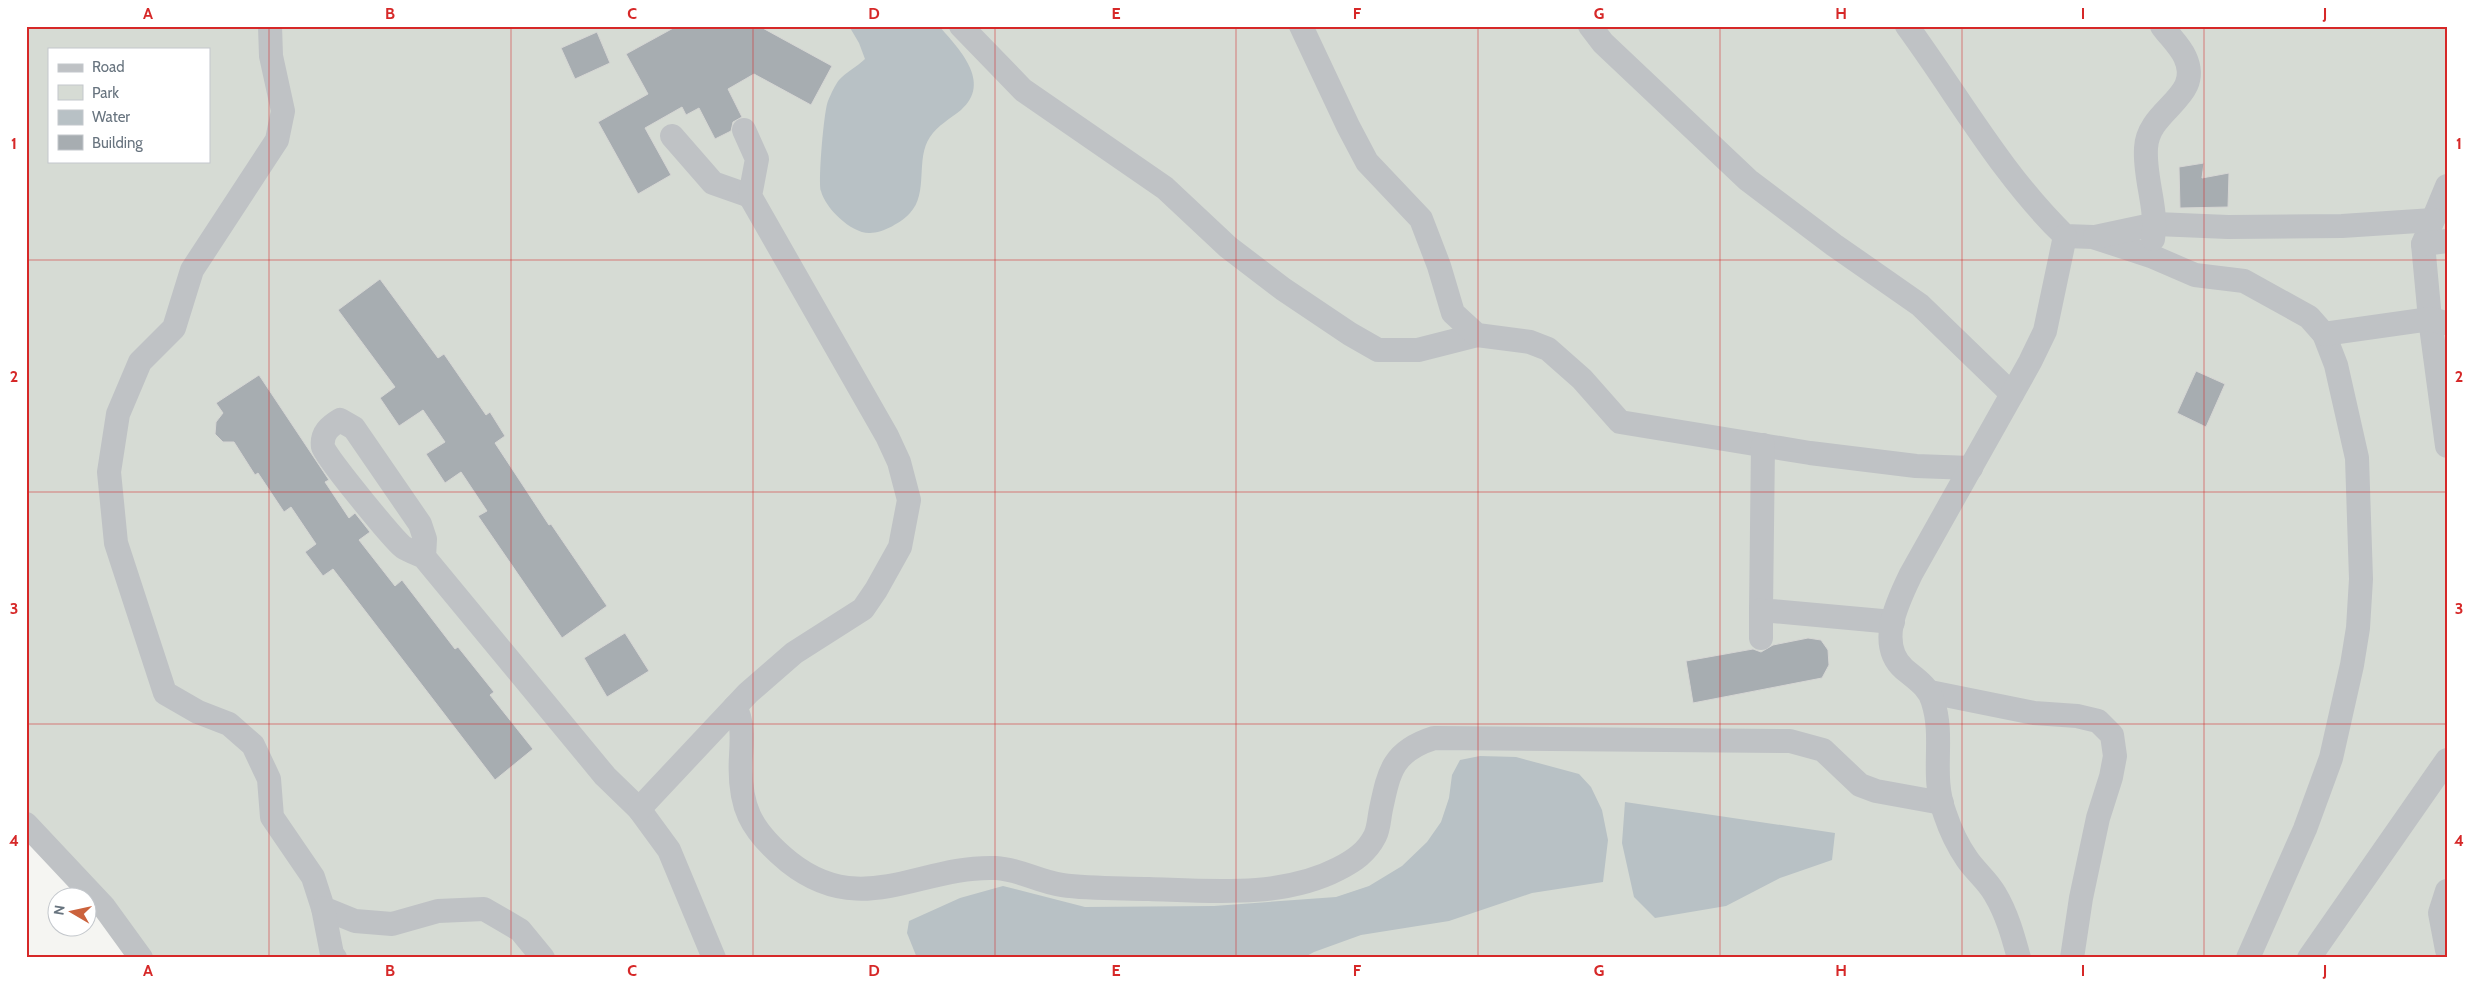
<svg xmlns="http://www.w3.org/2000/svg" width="2473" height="984" viewBox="0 0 2473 984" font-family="Cabin,sans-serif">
	<rect width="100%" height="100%" fill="#f5f5f2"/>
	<path fill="#d6dbd4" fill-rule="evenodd" d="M26,26H2447V958H150L26,814ZM49,49H209V161H49Z"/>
	<g fill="#b8c1c5">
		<path d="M849,26H939C958,48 993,82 961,110C950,119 938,125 930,137C915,159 929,193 910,213C902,222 883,233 870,233C852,234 825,208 821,191C818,181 824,110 828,101C831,94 835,85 839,80C846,72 857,67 865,59L859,43Z"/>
		<path d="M1480,756L1516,757L1579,774L1591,787L1602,810L1608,840L1603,882L1532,893L1449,921L1361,935L1314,952L1303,958H917L907,933L909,921L960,898L1003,886L1085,907L1214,906L1336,897L1369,886L1402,866L1427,842L1441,822L1449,798L1452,775L1460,760Z"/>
		<path d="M1625,802L1835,833L1832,860L1780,878L1726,906L1655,918L1634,897L1622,843Z"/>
	</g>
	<g fill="#a7adb1" stroke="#d6d6d4">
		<path d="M677,26H759L832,66L811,105L754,74L728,89L742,117L733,122L731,131L715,139L699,108L686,115L682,107L645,128L671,175L638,194L598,122L648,94L626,54Z"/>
		<path d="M597,32L610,63L575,79L561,48Z"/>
		<path d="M2204,163L2202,178L2229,173L2228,207L2180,208L2179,167Z"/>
		<path d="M380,279L438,358L444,354L486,415L490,412L505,436L495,443L549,525L551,524L607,606L562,638L478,516L487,511L461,472L445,483L426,454L445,442L423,410L399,426L380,398L395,387L338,310Z"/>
		<path d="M2196,371L2225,384L2206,427L2177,413Z"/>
		<path d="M259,375L329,480L325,482L349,518L355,513L370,532L359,540L395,586L402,580L455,649L458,647L494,692L490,695L533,749L495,780L333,569L323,576L305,552L316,544L291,507L284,512L258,473L255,475L234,442H223L215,434L216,422L223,413L216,403Z"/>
		<path d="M625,633L649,671L607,697L584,658Z"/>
		<path d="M1808,638L1821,640L1828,650L1829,665L1822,678L1693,703L1686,661L1753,649L1761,652L1773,645Z"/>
	</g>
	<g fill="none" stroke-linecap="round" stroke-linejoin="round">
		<g stroke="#bfc2c5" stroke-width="24">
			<path d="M270,26L271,56L283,111L277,140L192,270L174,328L140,362L118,414L109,472L116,543L165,693L198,712L229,724L253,745L269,779L272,817L313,877L323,908L355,921L392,924L438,911L484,909L520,930L543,958"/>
			<path d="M961,26L1023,90L1165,188L1228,247L1283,289L1350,334L1378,350H1418L1477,335"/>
			<path d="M1301,26L1348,126L1367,162L1421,219L1439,266L1453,313L1477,335L1530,342L1548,349L1582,379L1620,422L1810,453L1916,466L1971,468"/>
			<path d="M1590,26L1603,43L1748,180L1834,245L1920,305L2012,394"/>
			<path d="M1907,26C1959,97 2002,175 2065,236L2093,237L2151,256L2195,275L2244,281L2309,317L2324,334L2336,365L2357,458L2361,579L2358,628L2352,665L2331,758L2305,829L2248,958"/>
			<path d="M672,136L713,183L750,196"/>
			<path d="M2447,186L2423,244L2430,319L2447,446"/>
			<path d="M2095,237L2156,224L2228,227L2342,226L2433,220"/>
			<path d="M2153,239C2158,208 2144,179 2146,148C2148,108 2204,98 2185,57C2180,46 2169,36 2162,26"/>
			<path d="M2423,244L2447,241"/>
			<path d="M2324,334L2430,319L2446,323"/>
			<path d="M1763,445L1761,610L1893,622"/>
			<path d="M424,557L425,539L420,524L354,428L340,420C330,426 321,433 323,447C324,455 393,539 403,547C409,551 418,554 424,557L605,776L639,809L669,850L714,958"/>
			<path d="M1761,638V610"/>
			<path d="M1930,692L2034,713L2077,716L2098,721L2112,735L2115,756L2111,777L2098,818L2081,898L2072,958"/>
			<path d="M735,707C743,721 742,739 741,756C738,806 750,830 789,862C862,920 919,865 996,868C1019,869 1039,882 1062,885C1090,889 1120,888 1149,889C1210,891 1282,898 1338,869C1354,861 1367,852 1375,836C1379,828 1379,818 1381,809C1389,771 1393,751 1434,738L1790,741L1823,750L1860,785L1876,791L1942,803"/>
			<path d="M639,809L748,693L794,653L863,609L876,590L900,547L909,500L899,462L887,436L750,196L757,159L744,130"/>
			<path d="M26,824L104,907L141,958"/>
			<path d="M2447,891L2440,913L2447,950"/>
			<path d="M323,908L332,954L335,958"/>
			<path d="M2019,958C2013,936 2007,914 1995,894C1988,881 1975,871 1967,859C1958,846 1950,829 1945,814C1930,775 1945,739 1933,702C1929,687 1916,679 1904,669C1876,644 1898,601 1911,574L2030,362L2045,331L2065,236"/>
			<path d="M2309,958L2447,760"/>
		</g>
	</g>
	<path fill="none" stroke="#d62828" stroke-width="1" stroke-opacity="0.55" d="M269,26V958M511,26V958M753,26V958M995,26V958M1236,26V958M1478,26V958M1720,26V958M1962,26V958M2204,26V958M26,260H2447M26,492H2447M26,724H2447"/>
	<rect width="2473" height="984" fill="none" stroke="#ffffff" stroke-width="55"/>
	<rect x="48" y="48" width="162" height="115" fill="#ffffff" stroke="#c3c7cc"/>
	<rect x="58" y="64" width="25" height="8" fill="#bfc2c5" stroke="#c3c7cc"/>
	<text x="92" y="72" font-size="15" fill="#68747f">Road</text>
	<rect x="58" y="85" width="25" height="15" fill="#d6dbd4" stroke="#c3c7cc"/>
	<text x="92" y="98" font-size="15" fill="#68747f">Park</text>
	<rect x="58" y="110" width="25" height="15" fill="#b8c1c5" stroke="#c3c7cc"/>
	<text x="92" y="122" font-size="15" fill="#68747f">Water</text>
	<rect x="58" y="135" width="25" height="15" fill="#a7adb1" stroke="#c3c7cc"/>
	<text x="92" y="148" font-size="15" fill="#68747f">Building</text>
	<g transform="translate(72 912) rotate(279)"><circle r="24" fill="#ffffff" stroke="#c3c7cc"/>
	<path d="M0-4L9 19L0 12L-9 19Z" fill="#cb623c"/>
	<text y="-8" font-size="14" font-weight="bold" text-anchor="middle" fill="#68747f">N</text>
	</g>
	<rect x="28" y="28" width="2418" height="928" fill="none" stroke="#d62828" stroke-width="2"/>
	<g font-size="16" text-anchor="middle" font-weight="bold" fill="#d62828">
		<text x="148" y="19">A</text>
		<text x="390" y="19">B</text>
		<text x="632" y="19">C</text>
		<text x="874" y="19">D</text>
		<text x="1116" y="19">E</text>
		<text x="1357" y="19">F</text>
		<text x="1599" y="19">G</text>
		<text x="1841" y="19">H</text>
		<text x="2083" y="19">I</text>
		<text x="2325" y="19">J</text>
		<text x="14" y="149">1</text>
		<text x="2459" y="149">1</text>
		<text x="14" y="382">2</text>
		<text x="2459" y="382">2</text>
		<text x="14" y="614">3</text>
		<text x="2459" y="614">3</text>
		<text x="14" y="846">4</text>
		<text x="2459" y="846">4</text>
		<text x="148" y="976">A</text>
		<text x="390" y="976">B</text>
		<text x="632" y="976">C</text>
		<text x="874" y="976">D</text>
		<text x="1116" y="976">E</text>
		<text x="1357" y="976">F</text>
		<text x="1599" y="976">G</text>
		<text x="1841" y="976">H</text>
		<text x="2083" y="976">I</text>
		<text x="2325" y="976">J</text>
	</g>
</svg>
